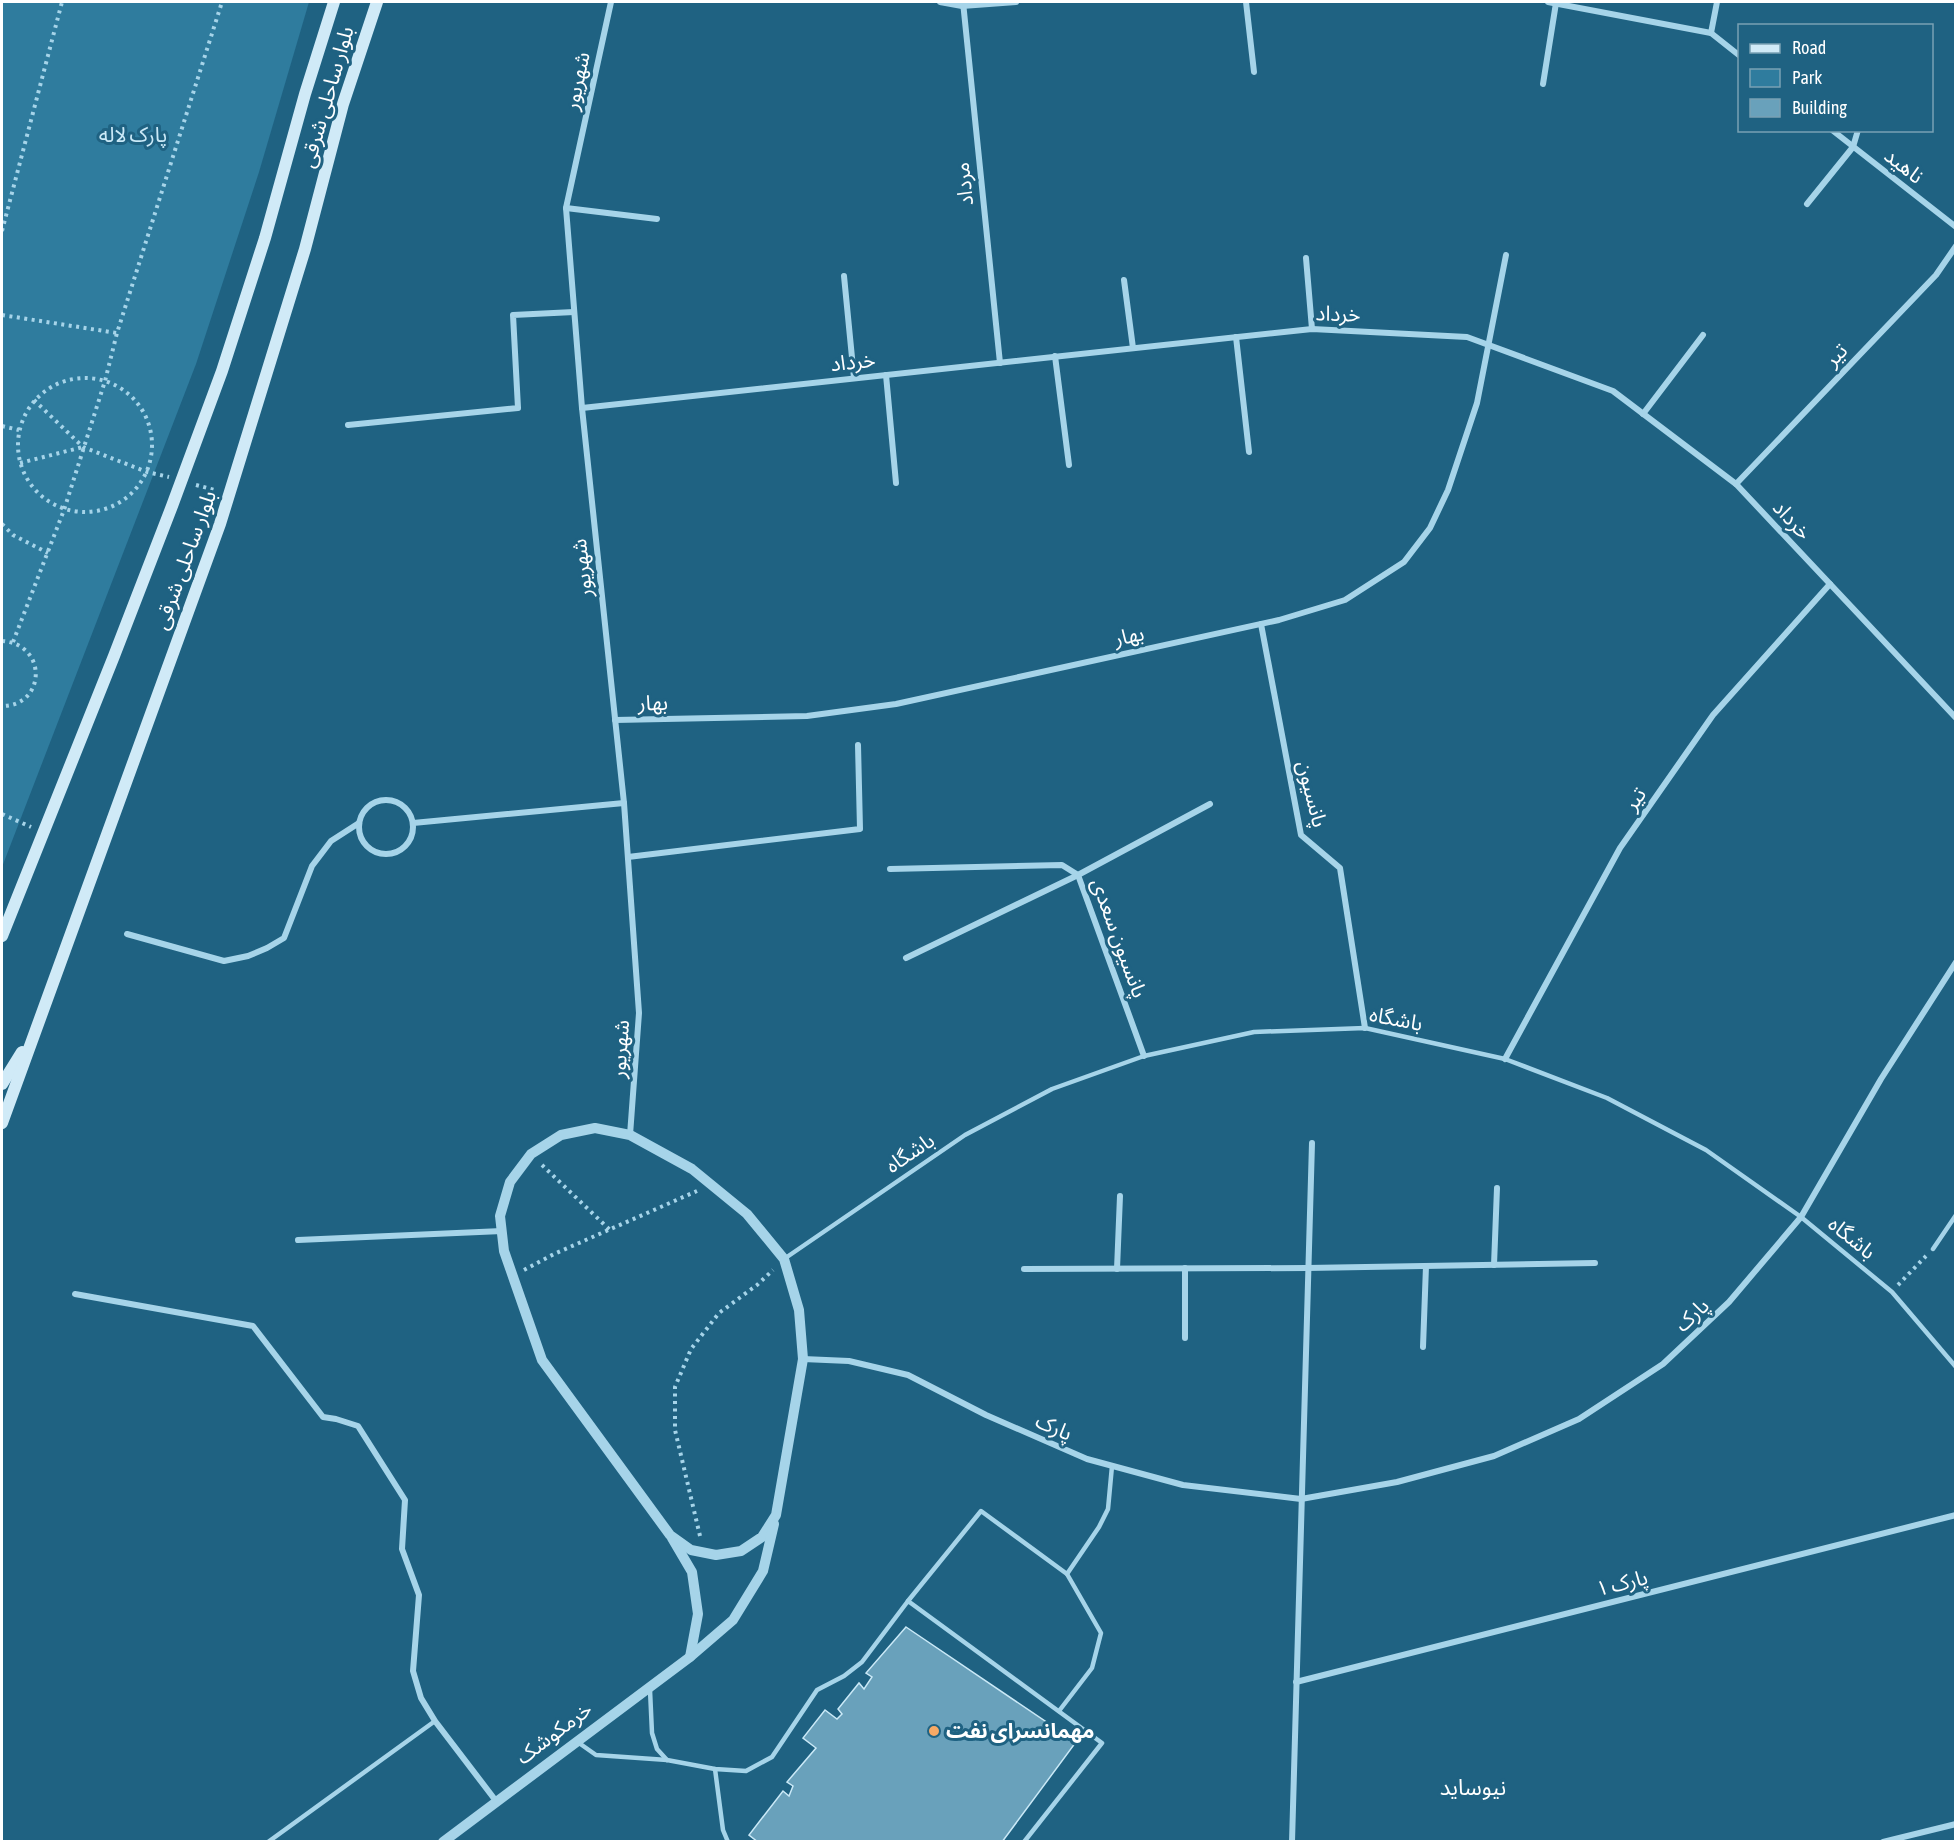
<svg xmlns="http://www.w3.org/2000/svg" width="1957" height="1843" viewBox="0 0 1957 1843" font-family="'Asap Condensed','Noto Sans Arabic',sans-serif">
	<rect width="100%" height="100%" fill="#1f6282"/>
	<path fill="#2f7c9e" d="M2,2H309L259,172L196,364L2,867Z"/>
	<path fill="#69a1bb" stroke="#cae9f7" stroke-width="1.5" d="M906,1627L1076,1742L1002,1842H758L749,1835L783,1791L789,1796L793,1786L787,1782L816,1748L803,1738L825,1710L837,1719L842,1714L838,1709L859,1683L864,1689L872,1677L866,1673Z"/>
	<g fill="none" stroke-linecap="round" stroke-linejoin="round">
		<g stroke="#a6d4e9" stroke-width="4" stroke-dasharray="3 4.5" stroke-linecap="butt">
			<path d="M2,231L62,2"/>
			<path d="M2,315L117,333"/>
			<circle cx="85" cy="445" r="67"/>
			<path d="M34,400L83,447L147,472L169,477"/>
			<path d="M2,426L19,430"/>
			<path d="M20,463L83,447"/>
			<path d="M196,485L215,490"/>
			<path d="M2,524L13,535L48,553"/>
			<path d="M2,641C48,644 46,706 2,706"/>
			<path d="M13,642L64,510L105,381L117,333L222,2"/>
			<path d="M2,814L31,827"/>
			<path d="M542,1165L610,1230"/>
			<path d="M524,1270L554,1254L697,1191"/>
			<path d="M1898,1285L1926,1256"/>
			<path d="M700,1536L675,1430V1387L691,1349L719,1313L757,1285L773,1270"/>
		</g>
		<g stroke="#a6d4e9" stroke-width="4.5">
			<path d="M1933,1249L1956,1215"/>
			<path d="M784,1259L965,1135L1052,1089L1144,1056L1254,1032L1365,1028L1505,1059L1607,1098L1706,1150L1801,1217L1892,1292L1956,1367"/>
			<path d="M908,1601L981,1511L1067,1574L1099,1527L1108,1509L1112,1466"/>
			<path d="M650,1690L652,1733L657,1749L667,1760"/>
			<path d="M1059,1711L1092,1668L1101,1633L1067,1574"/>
			<path d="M579,1743L596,1755L667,1760L715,1769L746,1771L772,1757L817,1690L844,1676L862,1662L908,1601L1102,1743L1024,1842"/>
			<path d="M715,1769L723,1830L728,1842"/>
			<path d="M268,1842L435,1721"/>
		</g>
		<g stroke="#a6d4e9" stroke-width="6">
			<path d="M611,2L566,208L582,408L624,803L639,1013L630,1135"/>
			<path d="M940,2L962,6L1016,2"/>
			<path d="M963,2L1000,363"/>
			<path d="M1246,2L1254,72"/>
			<path d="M1548,2L1711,33L1740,56"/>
			<path d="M1711,33L1717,2"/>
			<path d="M1543,84L1556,3"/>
			<path d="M1832,130L1956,227"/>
			<path d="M1807,204L1853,147L1858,130"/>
			<path d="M566,208L657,219"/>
			<path d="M1306,258L1312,329"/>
			<path d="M844,276L854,378"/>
			<path d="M1124,280L1133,348"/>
			<path d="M1236,337L1249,452"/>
			<path d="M1055,356L1069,465"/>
			<path d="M886,375L896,483"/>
			<path d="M582,408L1312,329L1467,337L1613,391L1736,484L1956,718"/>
			<path d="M1643,414L1703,335"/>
			<path d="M348,425L518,408L513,315L574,312"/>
			<path d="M1736,484L1936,275L1956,246"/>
			<path d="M1261,624L1301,835L1340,868L1365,1028"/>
			<path d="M615,720L807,716L896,704L1279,620L1345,600L1404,562L1430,528L1448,490L1477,403L1506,255"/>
			<circle cx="386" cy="827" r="27"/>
			<path d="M413,823L624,803"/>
			<path d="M628,857L860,829L858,745"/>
			<path d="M890,869L1062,865L1078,875L1144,1056"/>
			<path d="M127,934L224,961L248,956L267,948L284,938L312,866L331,841L359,823"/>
			<path d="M906,958L1078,875L1210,804"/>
			<path d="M1505,1059L1620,848L1713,715L1830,584"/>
			<path d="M298,1240L502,1231"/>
			<path d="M1494,1265L1497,1188"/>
			<path d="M1185,1268V1338"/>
			<path d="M1024,1269L1307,1268L1595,1263"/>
			<path d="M1117,1269L1120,1196"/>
			<path d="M75,1294L253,1326L323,1417L336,1419L358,1426L405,1500L402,1549L419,1595L413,1671L421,1698L435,1721L496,1801"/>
			<path d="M1423,1347L1426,1266"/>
			<path d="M803,1359L849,1361L908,1375L986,1415L1087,1459L1183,1485L1301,1499L1397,1482L1494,1456L1579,1419L1663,1364L1729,1302L1801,1217L1881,1079L1956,962"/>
			<path d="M1296,1682L1956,1515"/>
			<path d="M1292,1842L1312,1143"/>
			<path d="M1883,1842L1956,1824"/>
		</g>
		<g stroke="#a6d4e9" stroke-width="10">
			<path d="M595,1128L630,1135L692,1169L747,1214L784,1259L799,1310L803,1359L776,1515L762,1537L741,1551L716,1555L691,1550L670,1535L542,1360L504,1251L500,1216L510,1182L531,1154L561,1135Z"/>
			<path d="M672,1538L692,1572L698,1614L690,1657"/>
			<path d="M443,1842L690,1657L733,1620L763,1571L774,1524"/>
		</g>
		<g stroke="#d0eaf7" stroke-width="12">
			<path d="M2,936L114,656L172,506L222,371L265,238L305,94L334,2"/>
			<path d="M2,1084L22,1052"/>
			<path d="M2,1123L220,524L305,249L343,104L377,2"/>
		</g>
	</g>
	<circle fill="#f7aa66" stroke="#1f6282" stroke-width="2" cx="934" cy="1731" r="6"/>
	<g text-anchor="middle" stroke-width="6" stroke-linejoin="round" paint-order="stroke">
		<g font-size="21" fill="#fff" stroke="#1f6282">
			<text transform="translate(577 81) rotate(-78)" y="7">شهریور</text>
			<text transform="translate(327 97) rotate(-74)" y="7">بلوار ساحلی شرقی</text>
			<text transform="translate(1904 166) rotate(38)" y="7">ناهید</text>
			<text transform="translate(964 184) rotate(-96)" y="7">مرداد</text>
			<text transform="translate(1338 314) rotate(2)" y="7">خرداد</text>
			<text transform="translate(1836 355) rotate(-46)" y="7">تیر</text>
			<text transform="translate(853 362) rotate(-6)" y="7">خرداد</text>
			<text transform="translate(1792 520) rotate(47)" y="7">خرداد</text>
			<text transform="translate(185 560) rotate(-70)" y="7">بلوار ساحلی شرقی</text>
			<text transform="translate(582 568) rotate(-96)" y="7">شهریور</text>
			<text transform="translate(1129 636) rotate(-12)" y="7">بهار</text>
			<text transform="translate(653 703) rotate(-1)" y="7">بهار</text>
			<text transform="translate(1312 794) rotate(76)" y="7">پانسیون</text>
			<text transform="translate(1635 799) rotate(-55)" y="7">تیر</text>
			<text transform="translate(1119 938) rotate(70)" y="7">پانسیون سعدی</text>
			<text transform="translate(1396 1019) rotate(11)" y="7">باشگاه</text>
			<text transform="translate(620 1049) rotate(-86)" y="7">شهریور</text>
			<text transform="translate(910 1153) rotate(-34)" y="7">باشگاه</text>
			<text transform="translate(1852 1238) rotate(39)" y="7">باشگاه</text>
			<text transform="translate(1692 1315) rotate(-43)" y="7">پارک</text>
			<text transform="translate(1054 1427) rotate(24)" y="7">پارک</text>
			<text transform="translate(1622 1583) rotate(-14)" y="7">پارک ۱</text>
			<text transform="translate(554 1733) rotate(-37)" y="7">خرمکوشک</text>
		</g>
		<g font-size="21" fill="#cae9f7" stroke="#1f6282">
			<text x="133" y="142">پارک لاله</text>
		</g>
		<g font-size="21" font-weight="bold" fill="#fff" stroke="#1f6282" text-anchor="start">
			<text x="946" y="1738">مهمانسرای نفت</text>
		</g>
		<g font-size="22" fill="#fff" stroke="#1f6282">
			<text x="1473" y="1795">نیوساید</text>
		</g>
	</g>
	<rect width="1957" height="1843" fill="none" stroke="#ffffff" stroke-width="6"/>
	<rect x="1738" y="24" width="195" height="108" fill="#1f6282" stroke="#79a1b4" stroke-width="1.5"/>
	<rect x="1750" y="44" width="30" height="9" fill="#d0eaf7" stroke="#79a1b4" stroke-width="1.5"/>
	<text x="1792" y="54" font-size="18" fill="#ffffff">Road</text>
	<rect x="1750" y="69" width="30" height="18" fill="#2f7c9e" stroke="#79a1b4" stroke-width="1.5"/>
	<text x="1792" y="84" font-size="18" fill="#ffffff">Park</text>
	<rect x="1750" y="99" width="30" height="18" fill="#69a1bb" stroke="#79a1b4" stroke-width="1.5"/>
	<text x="1792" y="114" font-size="18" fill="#ffffff">Building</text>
</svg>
